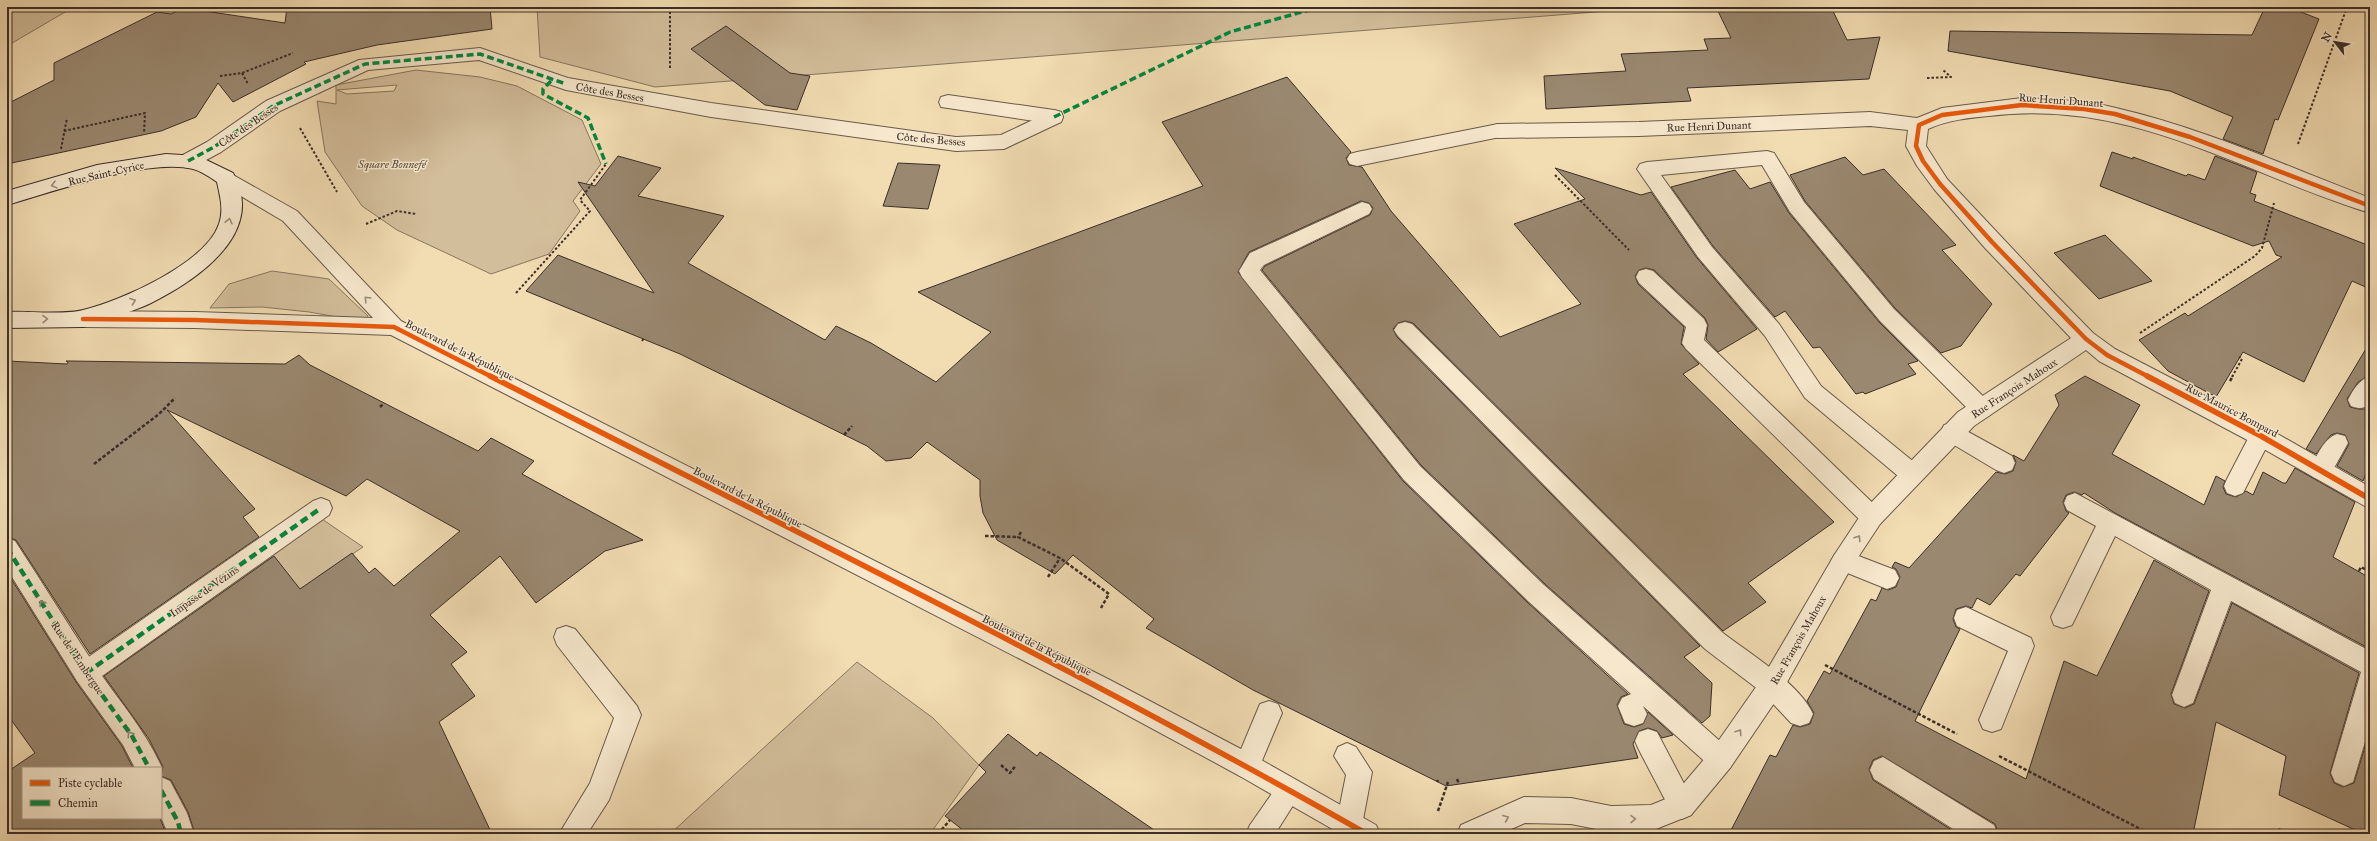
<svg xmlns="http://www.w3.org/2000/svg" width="2377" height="841" viewBox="0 0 2377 841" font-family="'IM FELL Great Primer',serif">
	<rect width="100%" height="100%" fill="#f2dcb2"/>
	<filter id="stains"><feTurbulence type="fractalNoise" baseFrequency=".005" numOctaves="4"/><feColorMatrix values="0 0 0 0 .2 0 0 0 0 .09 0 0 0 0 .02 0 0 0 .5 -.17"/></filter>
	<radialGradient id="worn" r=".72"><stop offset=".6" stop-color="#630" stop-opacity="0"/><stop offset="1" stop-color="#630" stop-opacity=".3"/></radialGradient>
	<g fill="#d3be9b" stroke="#877662" fill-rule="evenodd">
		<path d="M7,7H79L72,8L7,46Z"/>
		<path d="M537,7H1658L655,87L540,57Z"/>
		<path d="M416,70L480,77L517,86L582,120L601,164L573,201L580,211L549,254L491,274L397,230L362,206L325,152L317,101L336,104V85ZM397,85L394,91L347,94L337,90Z"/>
		<path d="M272,271L329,279L368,316L366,320L360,321L309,312L262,307L210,308L229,284Z"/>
		<path d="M319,517L363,547L339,563L230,646L197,602Z"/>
		<path d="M857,662L933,718L979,765L930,834H670Z"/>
	</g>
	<g fill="#9a8870" stroke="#3b2e29">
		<path d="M287,7H490L492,29L377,45L304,62L306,64L233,102L218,83L196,117L161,131L7,164V104L54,80V63L157,12L171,14L184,8L285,23Z"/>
		<path d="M1716,7H1754L1756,9L1831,7L1847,40L1880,37L1869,79L1687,88L1691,101L1546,109L1544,76L1626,71L1621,54L1708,50L1704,39L1731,38Z"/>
		<path d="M2265,7H2288L2319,19L2278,120L2275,119L2263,154L2223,139L2233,117L2170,91L1948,51L1950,31L2252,35Z"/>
		<path d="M726,26L790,73L810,76L797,110L765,105L691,49Z"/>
		<path d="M1287,77L1351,152L1346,158L1349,165L1362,167L1391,211L1500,337L1581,304L1514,224L1585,199L1555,168L1641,195L1651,192L1697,258L1757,329L1718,352L1706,339L1708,325L1705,318L1654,270L1646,268L1639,270L1635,276L1638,284L1684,327L1681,344L1699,364L1683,374L1834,522L1748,583L1766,602L1723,631L1413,323L1405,321L1398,323L1393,329L1397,337L1700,646L1684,657L1712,683L1710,716L1702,723L1545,584L1421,465L1262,270L1265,266L1370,215L1373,208L1369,203L1361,201L1249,252L1238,272L1403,481L1527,602L1628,694L1621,697L1617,705L1624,724L1634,727L1643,724L1648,712L1673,735L1662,738L1657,731L1648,728L1639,731L1633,744L1638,758L1446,786L1253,690L1146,628L1154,619L1073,555L1055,574L997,540L983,513L980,496V480L927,442L911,458L886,461L867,446L680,354L526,291L558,255L654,293L578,182L595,186L618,156L661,168L638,196L724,216L688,263L825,340L836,326L871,343L936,382L991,332L918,292L1203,186L1162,122Z"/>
		<path d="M2112,152L2133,159V157L2186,176L2188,174L2205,180L2215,156L2257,172L2250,193L2256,195L2254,201L2370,246V289L2352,281L2304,382L2243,352L2216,397L2168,371L2139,340L2185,313L2188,316L2282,257L2276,255L2269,241L2253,246L2100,186Z"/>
		<path d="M1845,157L1863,175L1884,169L1956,245L1942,250L1992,304L1961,346L1941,353L1895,308L1805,201L1790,175Z"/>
		<path d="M898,163L940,165L928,209L883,206Z"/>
		<path d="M1735,170L1750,189L1770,182L1789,213L1879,322L1918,361L1908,364L1916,374L1865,394L1863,392L1856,394L1820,347L1813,348L1785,311L1775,317L1713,246L1671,187Z"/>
		<path d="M2105,235L2152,281L2099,299L2054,253Z"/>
		<path d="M2370,342V375L2358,382L2347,399L2350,407L2358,409H2365L2370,403V464L2363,481L2337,466L2349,444L2345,435L2337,433L2331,435L2316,454L2306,449Z"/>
		<path d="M299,355L310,365L478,451L491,438L534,461L522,474L643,540L605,551L536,603L500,556L430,615L467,652L451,664L475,696L439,722L492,834H195L188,812L171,780L161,776L163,767L149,739L104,676L274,556L300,589L352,553L369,573L375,568L394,586L460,531L367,479L346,496L167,410L255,509L243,517L259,537L90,654L16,540L7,537V361L67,364L68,362L66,361H69L285,364Z"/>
		<path d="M2085,376L2140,405L2112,454L2204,505L2216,476L2225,481L2223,487L2226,494L2236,497L2246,491L2253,495L2263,472L2283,483H2286L2295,468L2355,502L2333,557L2370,578V649L2115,513L2084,493L2082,495L2074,492L2066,495L2063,502L2066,511L2069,513L2020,576L2016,574L1990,605L1977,598L1972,608L1966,606L1956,609L1953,619L1956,627L1960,629L1915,721L2026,779L2064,661L2097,676L2154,560L2209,591L2171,694L2174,704L2185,708L2194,704L2232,603L2359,673L2330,773L2334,783L2343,787L2354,783L2370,730V834H2364L2279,795L2286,756L2216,722L2193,834H1999L1995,824L1882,756L1873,760L1869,769L1873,780L1958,834H1729L1770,755L1776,757L1793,725L1800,727L1810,724L1814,713L1807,701L1824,671L1830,674L1871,599L1876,601L1882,588L1888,590L1896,587L1900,577L1896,569L1892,567L1895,562L1909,568L1996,472L2005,474L2013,471L2016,462L2013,455L2024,461L2059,405L2055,395Z"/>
		<path d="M7,572L76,682L122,746L133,768H23V818H160L166,834H7V772L35,753L7,714Z"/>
		<path d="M1008,734L1037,756L1040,752L1160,834H968L945,816L986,772L979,765Z"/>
	</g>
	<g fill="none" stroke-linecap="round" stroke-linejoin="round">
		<defs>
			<g id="service">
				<path d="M948,95L1054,110L1061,112L1063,117L1061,122L1054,124L941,107L939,102L941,97Z"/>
				<path d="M1498,124L1505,126L1507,131L1505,136L1357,166L1350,164L1347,159L1350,154L1357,152Z"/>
				<path d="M1767,151L1774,153L1804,202L1894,309L1990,403L1993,409L1990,415L1982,418L1974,415L1880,321L1790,212L1762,165L1661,175L1712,247L1779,324L1821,386L1920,467L1923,474L1920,481L1912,484L1904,481L1805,398L1765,336L1698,257L1637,169L1640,164L1647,162Z"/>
				<path d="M1362,202L1369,204L1372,209L1369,214L1264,265L1260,270L1420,466L1544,585L1730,750L1734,759L1730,768L1721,772L1712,768L1643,706L1647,714L1643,723L1634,726L1625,723L1618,706L1622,698L1631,694L1528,601L1404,480L1242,277L1239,271L1250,253Z"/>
				<path d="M1646,269L1653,271L1704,319L1707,325L1704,340L1880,510L1884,517L1880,524L1872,527L1864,524L1686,349L1682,343L1686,327L1639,283L1636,277L1639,271Z"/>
				<path d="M1405,322L1412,324L1723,633C1749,653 1800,684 1813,714L1809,723L1800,726L1791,723L1763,693L1705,649L1398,336L1394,330L1398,324Z"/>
				<path d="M2370,376C2370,392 2375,415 2351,406L2348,400C2353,390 2359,380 2370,376Z"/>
				<path d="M1952,423L2012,456L2015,463L2012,470L2004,473L1996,470L1944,439L1941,432L1944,425Z"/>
				<path d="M2261,427L2269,429L2272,436L2243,493L2235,496L2227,493L2224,486L2227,479L2253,429Z"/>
				<path d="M2337,434L2345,436L2348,443L2329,477L2321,480L2313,477L2310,470C2316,457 2324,438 2337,434Z"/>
				<path d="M2075,493L2370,651V725L2353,782L2344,786L2335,782L2331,773L2361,672L2231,601L2193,703L2184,707L2175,703L2172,695L2211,590L2115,536L2072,625L2063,628L2054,625L2051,617L2096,526L2067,510L2064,503L2067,496Z"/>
				<path d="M1843,550L1895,570L1899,578L1895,586L1887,589L1835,568L1831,561L1835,554Z"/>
				<path d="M1966,607L2031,638L2034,646L2001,729L1992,732L1983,729L1979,720L2008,651L1957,626L1954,618L1957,610Z"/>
				<path d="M566,626L575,629L637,706L641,715L609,800L587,834H559L590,783L614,718L557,645L554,637L557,629Z"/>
				<path d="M1269,701L1278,704L1282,713L1256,775L1247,779L1238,775L1234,766L1260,704Z"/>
				<path d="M1648,729L1657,732L1691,797L1695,806L1691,815L1682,819L1673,815L1639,750L1635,741L1639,732Z"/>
				<path d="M1347,743L1356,747L1372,772L1362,825L1358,834H1340L1336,825L1346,775L1334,756L1338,747Z"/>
				<path d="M1883,757L1994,825L1998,834H1961L1874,779L1870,770L1874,761Z"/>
				<path d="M1289,778L1298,782L1302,791L1275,834H1246L1250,825L1280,782Z"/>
			</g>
			<path id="pedestrian" d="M321,498L329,501L332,508L329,515L95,681L86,685L77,681L74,673L77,665L313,501Z"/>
			<g id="minor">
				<path d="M480,48L568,78L711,103L956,137L1001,135L1054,110L1061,112L1063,117L1061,122L1004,149L956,151L711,117L566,90L479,60L368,70L280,111L221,152L195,166L188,168L181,166L178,161L181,156L207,142L266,101L359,60Z"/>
				<path d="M2022,98C2053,100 2085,100 2116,108C2203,128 2286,166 2370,198V213C2241,173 2132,98 1989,116C1968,118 1948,120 1928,129L1926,146L1947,179L2056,295L2093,333L2115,349L2269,429L2370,487V509L2253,443L2099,361L2086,350L1974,426L1880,524L1851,568L1781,693L1730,768L1691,815L1651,831L1611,832L1571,824L1525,823L1500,834H1457L1461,825L1524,797L1571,798L1611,806L1651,805L1673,796L1712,750L1763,677L1835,554L1864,510L1958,412L2071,338L1985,248L1934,189L1917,166L1906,146L1908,130L1870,126L1639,136L1498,138L1491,136L1489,131L1491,126L1498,124L1639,122L1870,112L1917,118L1942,108Z"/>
				<path d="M7,538L15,541C42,582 67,623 94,664C117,699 145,729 162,768L161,770V768H135L123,745L77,681L7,569Z"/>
				<path d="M161,777L170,781L187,813L194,834H168L161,817Z"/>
			</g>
			<path id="tertiary" d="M226,171L297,211L401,321L1110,680L1256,757L1376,825L1380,834H1341L1238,775L1092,696L391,335L195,328L83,327L76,325L73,319L76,313L83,311L195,312L373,318L283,221L219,183L216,178L219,173Z"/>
			<path id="secondary" d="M166,154L198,156L233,173C267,233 197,280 151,303C132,312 110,318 90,325L83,327L7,328V312C26,311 66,315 83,310C121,301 206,263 219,224C224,210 220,196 217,182C210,177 201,171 193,169C148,158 52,192 7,205V191L97,165Z"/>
		</defs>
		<use href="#service" stroke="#695a4b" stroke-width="2"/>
		<use href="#pedestrian" stroke="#695a4b" stroke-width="2"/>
		<use href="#minor" stroke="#695a4b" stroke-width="2"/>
		<use href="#tertiary" stroke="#695a4b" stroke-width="2"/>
		<use href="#secondary" stroke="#3b2e29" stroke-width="2"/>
		<g stroke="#3b2e29" stroke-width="2" stroke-dasharray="2.5 2" stroke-linecap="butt">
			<path d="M670,7V70"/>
			<path d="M242,73L248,84"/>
			<path d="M220,76L242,73L293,53"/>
			<path d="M1927,78L1951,77L1943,70"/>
			<path d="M300,128L337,192"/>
			<path d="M64,131L145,113L144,133"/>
			<path d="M2298,144L2347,7"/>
			<path d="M61,149L67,118"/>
			<path d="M1555,175L1629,250"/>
			<path d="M366,224L397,211L416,214"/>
			<path d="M516,293L590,211L580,200L606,164"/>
			<path d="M2140,333L2255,256L2262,248L2274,203"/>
			<path d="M642,341L644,338"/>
			<path d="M2232,377L2242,359L2239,357"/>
		</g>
		<g stroke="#3b2e29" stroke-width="2.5" stroke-dasharray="3.5 2" stroke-linecap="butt">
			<path d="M2230,381L2233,376"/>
			<path d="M380,407L384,403"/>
			<path d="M844,435L852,426"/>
			<path d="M94,464L159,414L175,398"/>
			<path d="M1021,532L1018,537L1060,558L1109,594L1101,608"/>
			<path d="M985,536L1018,537"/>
			<path d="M2359,571L2361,567L2370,572"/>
			<path d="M1048,577L1060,558"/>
			<path d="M1825,665L1957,734"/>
			<path d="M1999,756L2150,834"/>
			<path d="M1001,765L1010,773L1016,765"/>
			<path d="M1457,779L1459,784"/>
			<path d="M1437,782L1438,780"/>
			<path d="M1438,811L1448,782"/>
			<path d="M82,834L87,830"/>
			<path d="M938,834L950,820"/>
			<path d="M2278,834V829L2292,834"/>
		</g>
		<use href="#service" fill="#f7e8cd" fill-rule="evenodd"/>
		<use href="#pedestrian" fill="#f7e8cd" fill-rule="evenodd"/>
		<use href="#minor" fill="#f7e8cd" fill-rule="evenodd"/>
		<use href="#tertiary" fill="#f7e8cd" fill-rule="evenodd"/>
		<use href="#secondary" fill="#f7e8cd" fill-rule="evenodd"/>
		<g stroke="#00873e" stroke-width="3.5" stroke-dasharray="7 3.5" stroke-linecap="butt">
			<path d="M551,81L543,89V94L588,118L606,164"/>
			<path d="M1054,117L1230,32L1320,7"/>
			<path d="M188,161L214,147L273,106L365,64L480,54L566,84"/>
		</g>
		<g stroke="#00873e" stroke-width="4.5" stroke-dasharray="8 4.5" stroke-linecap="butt">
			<path d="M7,548L86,673L132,736L149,768"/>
			<path d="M86,673L321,508"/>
			<path d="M161,790L178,822L181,834"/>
		</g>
		<defs>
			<g id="cycleway-far1">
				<path d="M83,319L195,320L394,327L492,377"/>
				<path d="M2149,377L2107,355L2086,339L1992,242L1940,184L1923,161L1916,146L1919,125L1942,115L2022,105L2084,109L2115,114L2190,137L2370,206"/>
			</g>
			<g id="cycleway">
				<path d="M490,376C784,526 1080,671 1367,834"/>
				<path d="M2147,376L2261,436L2370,499"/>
			</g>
		</defs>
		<use href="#cycleway-far1" stroke="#f7e8cd" stroke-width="6"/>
		<use href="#cycleway" stroke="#f7e8cd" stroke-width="8"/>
		<use href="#cycleway-far1" stroke="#e8590c" stroke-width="4.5"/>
		<use href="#cycleway" stroke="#e8590c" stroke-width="5.5"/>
	</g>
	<defs><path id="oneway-chevron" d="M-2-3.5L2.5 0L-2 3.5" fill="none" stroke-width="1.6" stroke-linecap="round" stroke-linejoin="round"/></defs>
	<g stroke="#998b7b">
		<use href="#oneway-chevron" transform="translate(54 185) rotate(165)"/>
		<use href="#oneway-chevron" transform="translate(229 221) rotate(-77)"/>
		<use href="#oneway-chevron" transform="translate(367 299) rotate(-134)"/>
		<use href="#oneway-chevron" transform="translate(133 301) rotate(-20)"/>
		<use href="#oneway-chevron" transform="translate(45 319) rotate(-1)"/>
		<use href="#oneway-chevron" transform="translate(1858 538) rotate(-57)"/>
		<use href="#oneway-chevron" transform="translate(42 603) rotate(-122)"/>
		<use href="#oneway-chevron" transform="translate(1739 732) rotate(-56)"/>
		<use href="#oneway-chevron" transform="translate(130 734) rotate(-124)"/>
		<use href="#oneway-chevron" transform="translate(1506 818) rotate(-23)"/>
		<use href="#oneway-chevron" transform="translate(1633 819) rotate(-1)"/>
	</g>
	<g text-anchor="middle" stroke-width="3" stroke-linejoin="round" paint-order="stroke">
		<g font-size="11" fill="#3b2e29" stroke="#f7e8cd">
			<text transform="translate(610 92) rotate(10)" y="4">Côte des Besses</text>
			<text transform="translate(2061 100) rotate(4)" y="4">Rue Henri Dunant</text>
			<text transform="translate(248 125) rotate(-34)" y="4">Côte des Besses</text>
			<text transform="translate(1709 126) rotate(-2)" y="4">Rue Henri Dunant</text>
			<text transform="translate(931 139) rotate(5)" y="4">Côte des Besses</text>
			<text transform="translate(106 173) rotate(-13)" y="4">Rue Saint-Cyrice</text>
			<text transform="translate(460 350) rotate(27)" y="4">Boulevard de la République</text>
			<text transform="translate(2014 388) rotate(-33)" y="4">Rue François Mahoux</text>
			<text transform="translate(2232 410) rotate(28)" y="4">Rue Maurice Bompard</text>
			<text transform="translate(748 497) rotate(27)" y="4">Boulevard de la République</text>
			<text transform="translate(204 591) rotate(-35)" y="4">Impasse de Vézins</text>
			<text transform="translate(1798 640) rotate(-60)" y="4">Rue François Mahoux</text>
			<text transform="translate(1037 645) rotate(27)" y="4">Boulevard de la République</text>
			<text transform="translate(78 658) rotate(56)" y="4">Rue de l'Embergue</text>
		</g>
		<g font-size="11" font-style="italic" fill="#594b40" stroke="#f7e8cd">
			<text x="392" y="168">Square Bonnefé</text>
		</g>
	</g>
	<rect width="2377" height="841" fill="none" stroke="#f2dcb2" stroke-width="24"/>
	<rect x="8" y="8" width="2361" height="825" fill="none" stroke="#3b2e29" stroke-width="2"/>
	<rect x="12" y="12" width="2353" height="817" fill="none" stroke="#3b2e29"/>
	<rect x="22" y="767" width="140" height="52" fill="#f7e8cd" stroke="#ac9e8b"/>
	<rect x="30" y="780" width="20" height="6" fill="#e8590c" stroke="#ac9e8b"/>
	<text x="58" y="787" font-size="12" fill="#3b2e29">Piste cyclable</text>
	<rect x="30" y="800" width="20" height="6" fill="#00873e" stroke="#ac9e8b"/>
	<text x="58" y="807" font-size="12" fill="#3b2e29">Chemin</text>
	<g transform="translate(2335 42) rotate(301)" stroke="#f7e8cd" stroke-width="3" paint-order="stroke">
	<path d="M0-3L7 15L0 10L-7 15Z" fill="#3b2e29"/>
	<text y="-6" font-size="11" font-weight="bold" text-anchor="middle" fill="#3b2e29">N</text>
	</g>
	<rect width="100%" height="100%" filter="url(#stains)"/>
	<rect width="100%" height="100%" fill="url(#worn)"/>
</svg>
